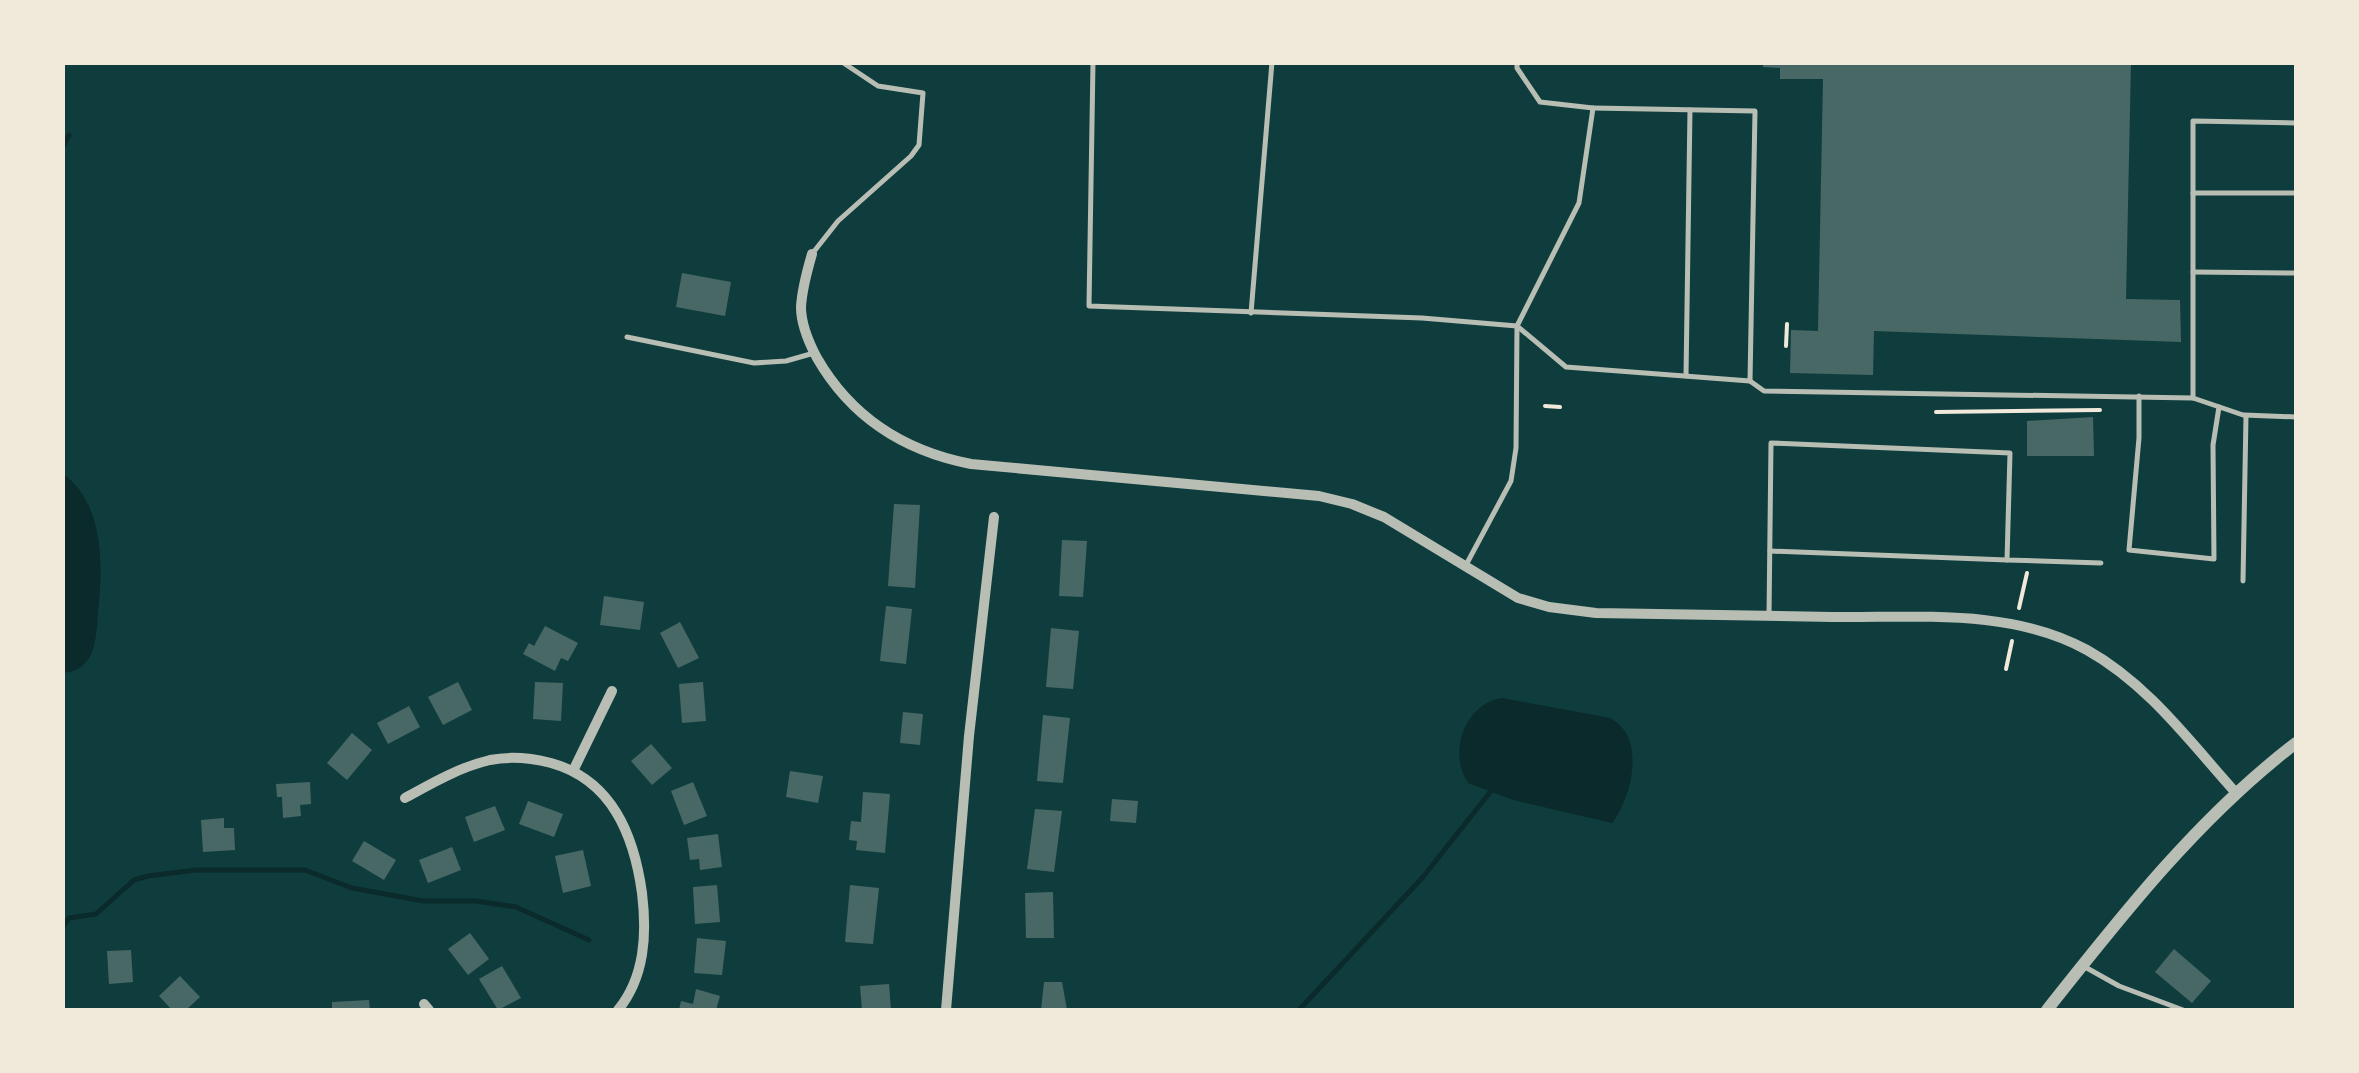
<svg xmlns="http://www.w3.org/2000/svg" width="2359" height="1073" viewBox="0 0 2359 1073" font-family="'PT Serif',serif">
	<rect width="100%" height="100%" fill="#0f3d3e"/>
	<g fill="#0a2a2b">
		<path d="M62,473C105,503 103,567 98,613C96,639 96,671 62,673Z"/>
		<path d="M1502,698L1610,718C1646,736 1633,796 1612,823L1513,800L1468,783C1448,753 1464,704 1502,698Z"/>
	</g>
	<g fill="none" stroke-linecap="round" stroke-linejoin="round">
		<g stroke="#0a2a2b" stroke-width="5">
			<path d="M62,149L69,135"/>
			<path d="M62,928L69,918L96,914L134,880L148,876L196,870H305L352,888L423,901H476L516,907L589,940"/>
			<path d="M1299,1010L1423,877L1491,791"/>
		</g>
	</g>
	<g fill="#486865">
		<path d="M1763,62H2131L2126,299L2180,300L2181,342L1874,331L1873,375L1790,373L1791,330L1818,331L1823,79H1780V68L1763,67Z"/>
		<path d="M682,273L731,282L725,316L676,307Z"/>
		<path d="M2093,417L2094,456H2027V421Z"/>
		<path d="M894,504L920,505L915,588L888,586Z"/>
		<path d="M1062,540L1087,541L1083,597L1059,596Z"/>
		<path d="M604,596L644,602L640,630L600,625Z"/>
		<path d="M886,606L912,609L906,664L880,661Z"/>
		<path d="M680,622L699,658L678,668L660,633Z"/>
		<path d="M545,626L578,643L568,661L561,658L555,671L523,654L529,643L534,646Z"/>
		<path d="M1051,628L1079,631L1073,689L1046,687Z"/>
		<path d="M458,682L472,710L443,725L428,697Z"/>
		<path d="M535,682L563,683L561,721L533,719Z"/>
		<path d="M703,682L706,721L682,723L679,684Z"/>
		<path d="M409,706L420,727L388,744L377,723Z"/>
		<path d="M903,712L923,714L920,745L900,743Z"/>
		<path d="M1043,715L1070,718L1063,783L1037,781Z"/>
		<path d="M352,733L372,750L347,780L327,763Z"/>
		<path d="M651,744L672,768L652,785L631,761Z"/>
		<path d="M790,771L823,776L818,803L786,797Z"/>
		<path d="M310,782L311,804L300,805L301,816L283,818L282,797H277L276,784Z"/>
		<path d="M693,782L707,816L684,825L671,791Z"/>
		<path d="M863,792L890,794L885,853L856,850L857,841L849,840L851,821L861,822Z"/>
		<path d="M1112,799L1138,801L1136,823L1110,821Z"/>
		<path d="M528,801L563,814L554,837L519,824Z"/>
		<path d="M495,806L505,830L474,842L465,817Z"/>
		<path d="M1035,809L1062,811L1054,872L1027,869Z"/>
		<path d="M224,818V828H234L235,850L203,852L201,820Z"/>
		<path d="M718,834L722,867L700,870L699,859L690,860L687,838Z"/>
		<path d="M364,841L396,860L384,880L352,861Z"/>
		<path d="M452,847L461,870L428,883L419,860Z"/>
		<path d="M583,850L591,886L563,893L555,856Z"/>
		<path d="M717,885L720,922L695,924L693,887Z"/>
		<path d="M850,885L879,888L873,944L845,942Z"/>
		<path d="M1053,892L1054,938H1026L1025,893Z"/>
		<path d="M470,933L489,959L468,975L448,949Z"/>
		<path d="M697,938L726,941L722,975L694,973Z"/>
		<path d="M2174,949L2211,981L2192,1003L2155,972Z"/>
		<path d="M131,950L133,982L109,984L107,951Z"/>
		<path d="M502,966L521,998L498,1010L479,979Z"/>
		<path d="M180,976L200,997L186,1010H172L159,996Z"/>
		<path d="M1044,982H1062L1067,1010H1041Z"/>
		<path d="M889,984L891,1010H862L860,986Z"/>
		<path d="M696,989L720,996L716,1010H679L681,1001L693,1004Z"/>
		<path d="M369,1000L370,1010H332V1002Z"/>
	</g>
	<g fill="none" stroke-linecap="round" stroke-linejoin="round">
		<g stroke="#f1e9da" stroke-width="4">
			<path d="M1786,346L1787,324"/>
			<path d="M1545,406L1560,407"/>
			<path d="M1936,412L2100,410"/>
			<path d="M2019,608L2027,573"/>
			<path d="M2006,669L2012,641"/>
		</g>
		<g stroke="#b8beb3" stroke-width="5">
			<path d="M1093,62L1089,306L1422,318L1517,326L1566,367L1750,381L1755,111L1593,108"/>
			<path d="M2193,193H2296"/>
			<path d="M812,254L838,221L911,156L919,145L923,93L878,86L842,62"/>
			<path d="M2193,272L2296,273"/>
			<path d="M1251,313L1272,62"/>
			<path d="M627,337L754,363L786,361L814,353"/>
			<path d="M1686,376L1690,110"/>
			<path d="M1750,381L1764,391L2193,398"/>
			<path d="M2139,396V438L2129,550L2214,559L2213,445L2219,407"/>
			<path d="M2244,415L2296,417"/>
			<path d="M1770,551L2007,560"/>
			<path d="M1466,565L1511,481L1516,448L1517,326L1579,203L1593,108L1540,102L1517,68V62"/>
			<path d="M2243,581L2246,416L2193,398V121L2296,123"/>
			<path d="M1769,616L1771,443L2010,453L2007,560L2101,563"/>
			<path d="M2085,967L2119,986L2183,1010"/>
		</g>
		<g stroke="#b8beb3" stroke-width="10">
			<path d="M812,254C807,271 802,289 801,307C801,324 809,343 817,358C851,417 904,451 971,464L1319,496L1352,504L1384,517L1518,598L1549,607L1596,613C1675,614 1754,615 1833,617C1917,618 2011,608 2087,650C2148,684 2190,742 2236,793"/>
			<path d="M573,771L612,691"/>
			<path d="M405,798C432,783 460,767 490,760C510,756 531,758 551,763C612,780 634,835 642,893C647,934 645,977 618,1010"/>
			<path d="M424,1004L429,1010"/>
			<path d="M946,1010L969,736L994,517"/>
		</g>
		<path stroke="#b8beb3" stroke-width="12" d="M2047,1010C2122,915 2199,817 2296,743"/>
	</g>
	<rect width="2359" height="1073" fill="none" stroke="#f1e9da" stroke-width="130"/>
</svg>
